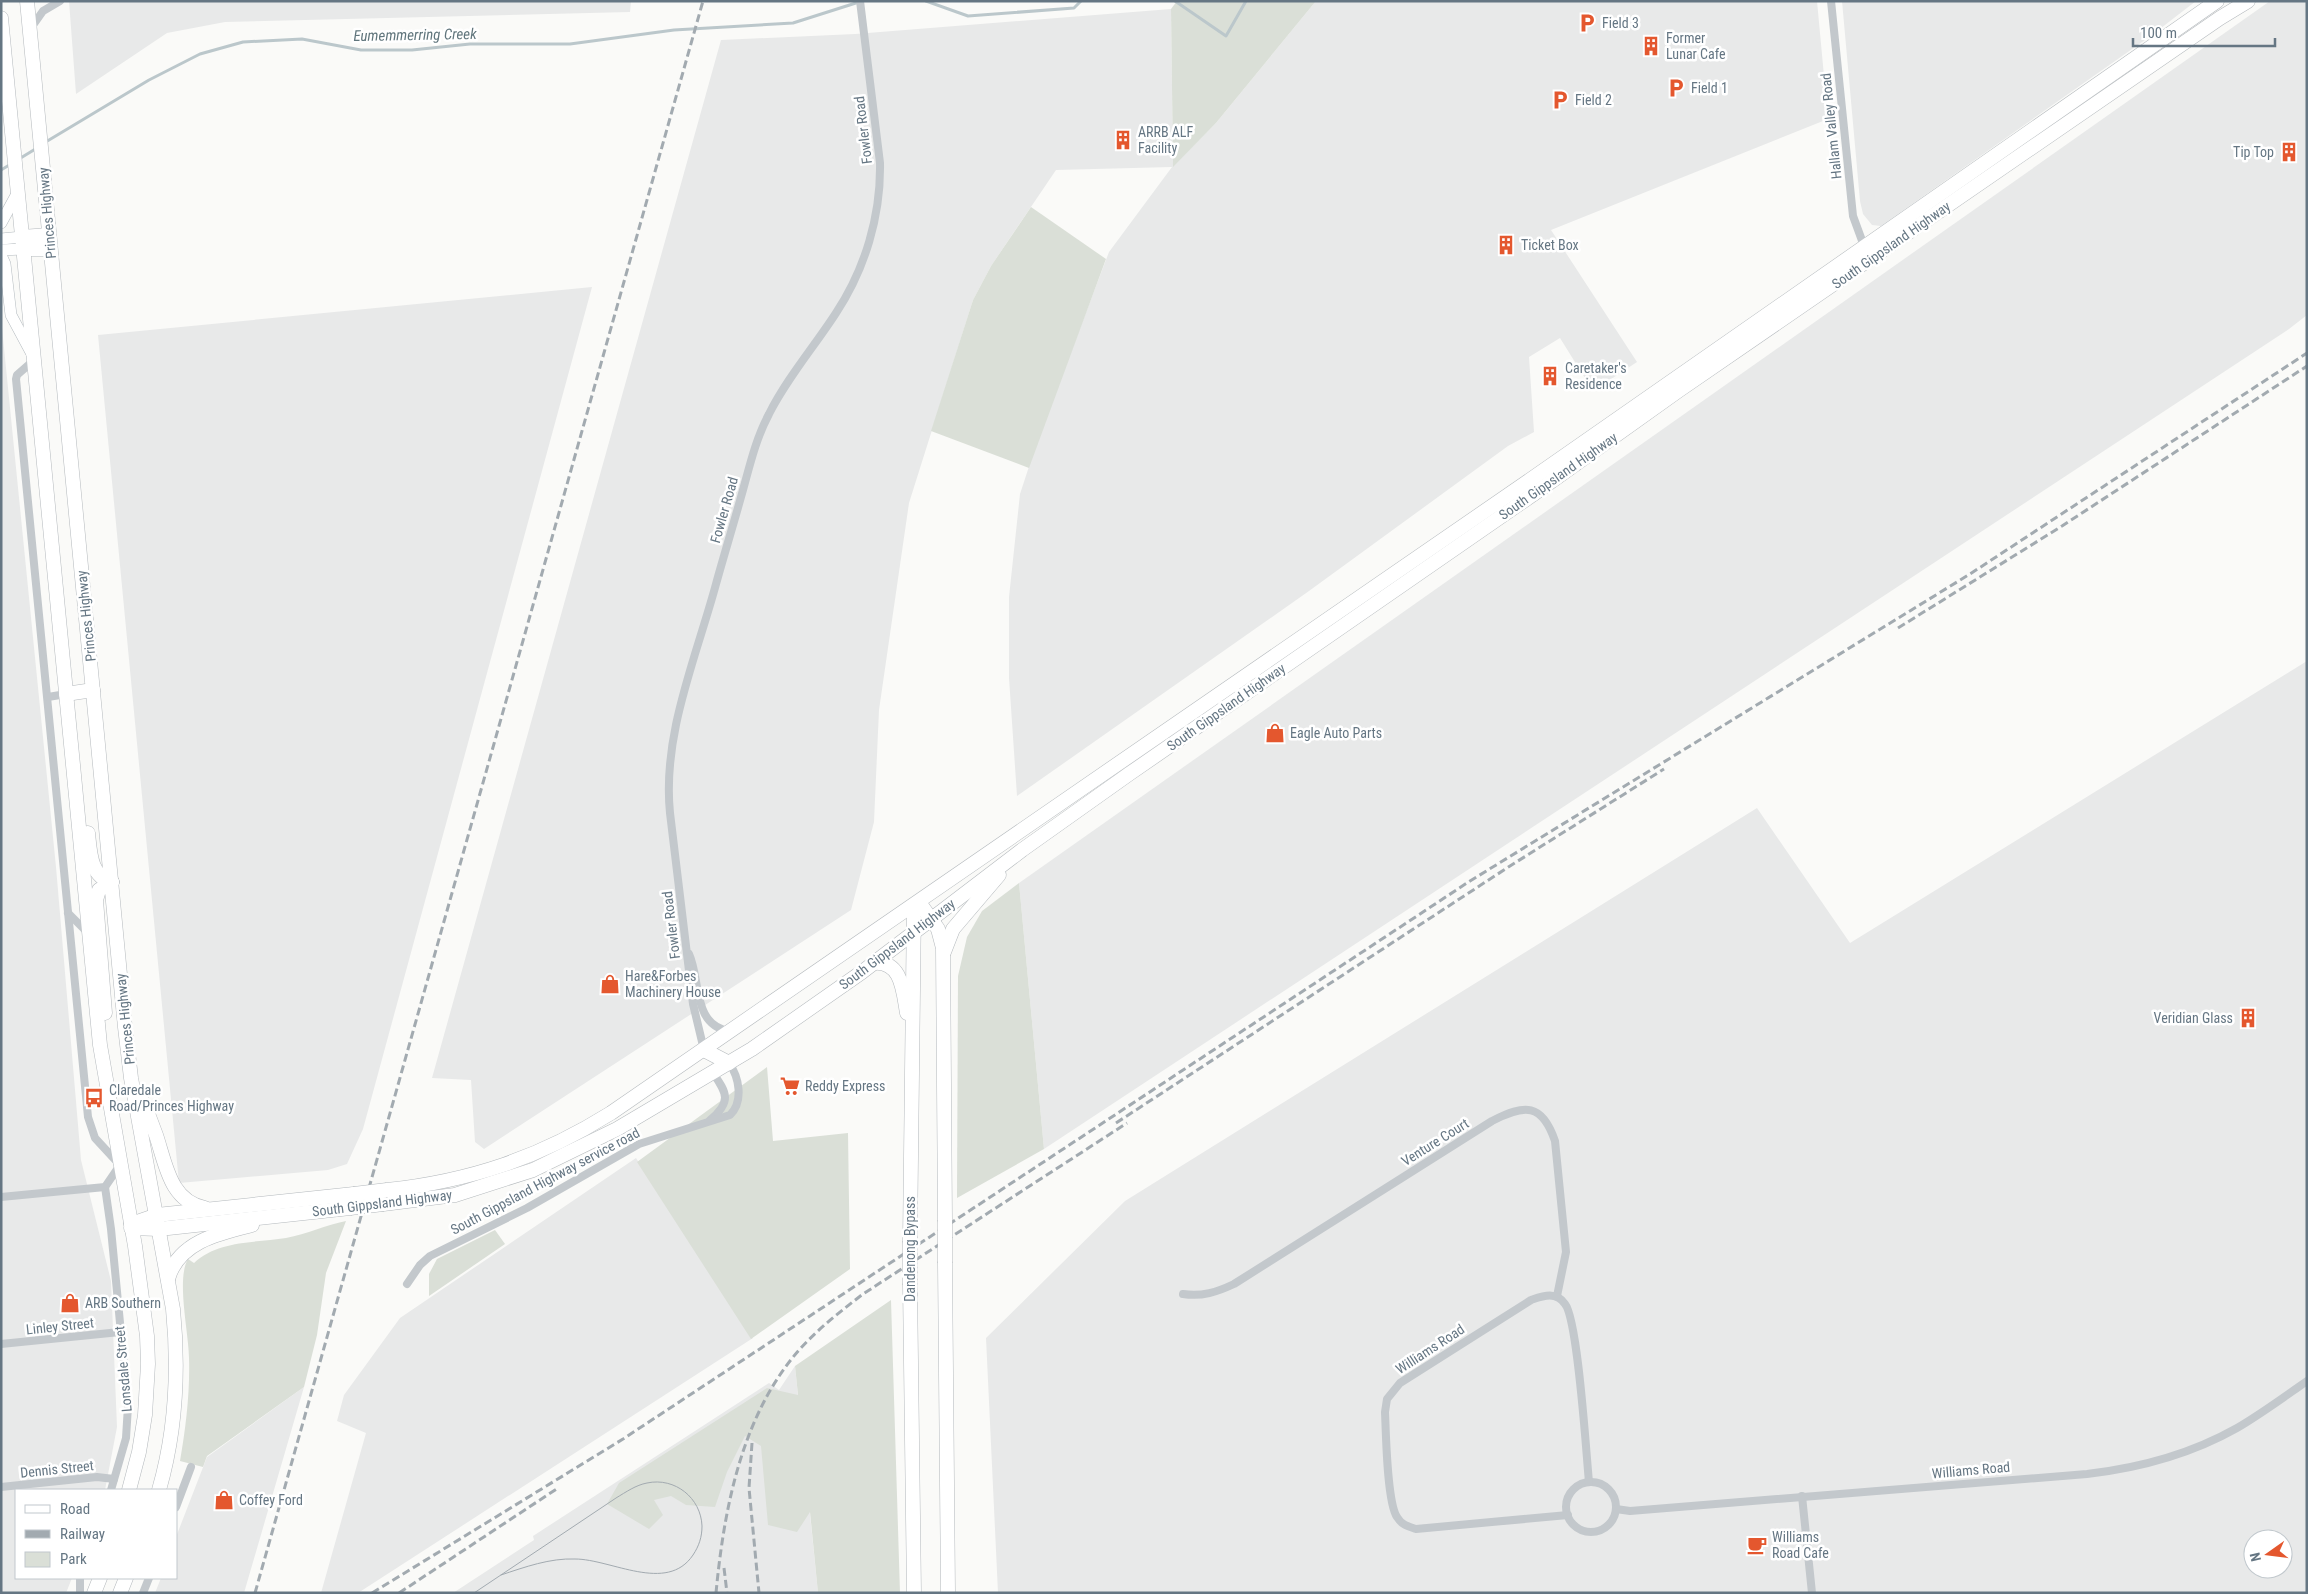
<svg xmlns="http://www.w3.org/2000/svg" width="2308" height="1594" viewBox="0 0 2308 1594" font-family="'Roboto Condensed',sans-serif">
	<rect width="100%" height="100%" fill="#fafaf8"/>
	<g fill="#e8e9e9" fill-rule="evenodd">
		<path d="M69,1H631L630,12L225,22L167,33L76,94Z"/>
		<path d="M1316,1H1817L1828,119L1551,230L1637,362L1593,391L1560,338L1529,357L1534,432L1508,446L1309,591L1017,796L1009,678V597L1020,494L1039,436L1109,252L1172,167L1056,170L991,266L973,300L909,503L879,710L874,822L851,910L484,1149L475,1142L471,1080L432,1078L721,40L855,34L1171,9L1173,166L1216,123Z"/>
		<path d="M1842,1H2196L2152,35L1881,226L1872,225L1863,214L1860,201Z"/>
		<path d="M2270,1H2307V315L2289,329L1044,1149L1019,883Z"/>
		<path d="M592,287L363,1129L347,1164L328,1170L179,1183L98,335Z"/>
		<path d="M1,318L56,867L81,1160L111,1281L117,1427L105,1490H16V1578H72L66,1593H1Z"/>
		<path d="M2307,661V1593H998L986,1338L1125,1201L1757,808L1850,943ZM2253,1539H2283V1569H2253Z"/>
		<path d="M636,1158L753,1338L358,1593H321L366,1433L337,1421L344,1395L400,1318Z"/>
		<path d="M795,1366L818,1593H453L534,1540L533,1536L769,1383L779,1390Z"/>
		<path d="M304,1387L244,1593H155L161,1578H176V1537L207,1457Z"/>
	</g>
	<g fill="#dadfd7">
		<path d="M1177,1H1316L1216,123L1173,167L1171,9Z"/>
		<path d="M1031,207L1106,259L1029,468L931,431L973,300L991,266Z"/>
		<path d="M1019,883L1044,1149L957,1198L958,976L967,937L982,911Z"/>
		<path d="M767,1067L773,1141L848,1133L850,1269L751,1339L637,1162Z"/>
		<path d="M346,1221L326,1273L317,1335L304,1387L207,1456L203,1467L180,1461C186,1427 190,1393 189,1358C189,1334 176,1279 188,1259L194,1263C218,1240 256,1243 286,1238C307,1234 326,1225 346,1221Z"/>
		<path d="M495,1230L505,1244L429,1296V1274L437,1259Z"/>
		<path d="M891,1300L900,1593H818L810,1512L797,1532L768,1525L761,1446L745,1436L727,1472L715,1507L686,1505L671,1496L654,1500L663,1515L649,1529L607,1504L619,1483L767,1388L798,1395L795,1366Z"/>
	</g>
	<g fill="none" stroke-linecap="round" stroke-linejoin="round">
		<g stroke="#bbc7cb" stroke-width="3">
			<path d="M926,1L968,16L1074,8L1081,1"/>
			<path d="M1175,1L1226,36L1246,1"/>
			<path d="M44,143L149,80L200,54L243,42L302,39L361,50H412L470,44H570L674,30L793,23L859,2"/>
			<path d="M19,159L37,148"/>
			<path d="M1,170L11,164"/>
		</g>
		<defs>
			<g id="secondary">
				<path d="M1,223L18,192"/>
				<path d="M1,239L22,237"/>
				<path d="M1,250L23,249"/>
				<path d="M1,255L5,264L11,315L33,356"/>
			</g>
			<g id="highway">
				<path d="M27,1L125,1027L131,1078L173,1309C179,1370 176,1431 159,1490"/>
				<path d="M1,18L100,1045L135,1246L147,1336L148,1364L145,1415L139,1452L129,1490"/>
				<path d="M22,237L49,235"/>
				<path d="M23,249H50"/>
				<path d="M66,694L93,690"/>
				<path d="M88,833C90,851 90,877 112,882"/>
				<path d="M919,902L938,929L943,948L945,1220"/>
				<path d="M944,952L953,929L999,875"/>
				<path d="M873,963C902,960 903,991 907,1013"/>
				<path d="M105,1013L96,900L99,890L112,882"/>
				<path d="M704,1050L729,1063"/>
				<path d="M141,1099C147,1111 152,1123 156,1135C166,1165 170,1201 205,1208"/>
				<path d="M387,1190C470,1181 539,1158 611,1113L1527,482L2217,1"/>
				<path d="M383,1204L455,1195L533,1170L617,1129L752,1049L862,972L1022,850L1129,774L1535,493L1678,391L2220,18L2248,1"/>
				<path d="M131,1224L157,1215L354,1194"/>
				<path d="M131,1228L159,1229L350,1208"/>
				<path d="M910,1241L914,905"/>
				<path d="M945,1263L948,1593"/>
				<path d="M168,1279C178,1242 219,1233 252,1225"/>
				<path d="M910,1285L914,1593"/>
				<path d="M94,1593L100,1578"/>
				<path d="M120,1593L126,1578"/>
			</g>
		</defs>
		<use href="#secondary" stroke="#b3babf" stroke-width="12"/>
		<use href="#highway" stroke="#b4b9bd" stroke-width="15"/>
		<g stroke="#c3c8cc" stroke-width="8">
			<path d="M1831,1L1853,216L1864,246"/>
			<path d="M31,28L43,11L60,1"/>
			<path d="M33,361L17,375L16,379L88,1117L95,1138L119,1164"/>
			<path d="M48,697L66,694"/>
			<path d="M68,913L88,933"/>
			<path d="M689,954C701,980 692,1025 729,1031"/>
			<path d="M704,1050L693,1004L670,813C662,735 696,658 716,584C724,555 733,526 741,497C749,469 755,440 769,414C787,378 814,347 836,313C865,269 881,216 880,163L860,1"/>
			<path d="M710,1120C732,1102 727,1093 713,1073"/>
			<path d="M105,1187L111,1229L128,1406L126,1438L111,1490"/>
			<path d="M1,1197L105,1187L120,1165"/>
			<path d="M407,1284L420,1265L430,1256L527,1208L639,1144L730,1115C744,1101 739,1077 729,1063"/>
			<path d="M1183,1294C1202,1297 1217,1292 1234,1284L1492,1121C1525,1104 1542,1103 1555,1141L1566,1252L1557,1296"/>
			<path d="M1,1344L120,1332"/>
			<circle cx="1591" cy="1507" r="25"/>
			<path d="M1,1487L97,1477L114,1479"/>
			<path d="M1802,1496L1812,1593"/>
			<path d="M176,1507L191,1467"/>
			<path d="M1616,1509L1630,1511L2087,1474C2139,1468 2191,1454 2237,1428C2261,1414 2284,1397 2307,1381"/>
			<path d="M1568,1515L1416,1529C1407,1526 1402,1525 1397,1517C1387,1502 1386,1434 1385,1412L1387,1399L1400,1383L1531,1300C1543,1296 1556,1291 1565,1304C1578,1320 1586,1452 1589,1482"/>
			<path d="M80,1593V1578"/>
			<path d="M143,1593L149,1578"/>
		</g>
		<use href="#secondary" stroke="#fff" stroke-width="11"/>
		<use href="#highway" stroke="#fff" stroke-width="14"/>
		<path stroke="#a2aab0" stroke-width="1" d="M474,1593L616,1498C626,1492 636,1485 647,1483C675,1477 701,1498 702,1526C702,1537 699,1546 693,1555C667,1594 611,1559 575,1559C550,1558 525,1567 501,1575"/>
		<g stroke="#a2aab0" stroke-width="3" stroke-dasharray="8 4" stroke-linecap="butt">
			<path d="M1898,628L2062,526L2307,366"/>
			<path d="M1116,1123L1510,866L1664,769"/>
			<path d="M752,1443L749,1488L759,1593"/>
			<path d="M724,1568L727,1593"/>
			<path d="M255,1593L703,1"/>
			<path d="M372,1593L623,1439L1470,881L1970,574L2307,353"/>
			<path d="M399,1593L558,1488"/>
			<path d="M716,1593C724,1508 742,1414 800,1349C819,1328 841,1311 863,1294L1127,1123"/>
		</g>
		<defs>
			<g id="highway-bridge">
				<path d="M354,1194L387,1190"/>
				<path d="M350,1208L383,1204"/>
				<path d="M910,1241V1285"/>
				<path d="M945,1263V1220"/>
			</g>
		</defs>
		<use href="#highway-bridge" stroke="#b4b9bd" stroke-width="15" stroke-linecap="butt"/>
		<use href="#highway-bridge" stroke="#fff" stroke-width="14"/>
	</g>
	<defs>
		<symbol id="parking-bare" viewBox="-9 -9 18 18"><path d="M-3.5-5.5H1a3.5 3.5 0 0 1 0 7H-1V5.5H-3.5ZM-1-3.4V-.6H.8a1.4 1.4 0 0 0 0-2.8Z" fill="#e4572e" stroke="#fff" stroke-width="2.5" paint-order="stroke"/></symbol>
		<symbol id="building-bare" viewBox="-9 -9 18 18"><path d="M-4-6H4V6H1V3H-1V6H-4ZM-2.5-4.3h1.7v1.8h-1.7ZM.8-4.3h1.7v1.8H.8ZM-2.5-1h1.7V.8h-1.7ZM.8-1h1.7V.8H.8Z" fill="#e4572e" stroke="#fff" stroke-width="2.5" paint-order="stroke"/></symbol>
		<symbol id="shop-bare" viewBox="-9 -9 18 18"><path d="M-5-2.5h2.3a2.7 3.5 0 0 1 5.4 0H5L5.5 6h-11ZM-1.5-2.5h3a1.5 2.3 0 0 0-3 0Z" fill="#e4572e" stroke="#fff" stroke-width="2.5" paint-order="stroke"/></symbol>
		<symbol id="supermarket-bare" viewBox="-9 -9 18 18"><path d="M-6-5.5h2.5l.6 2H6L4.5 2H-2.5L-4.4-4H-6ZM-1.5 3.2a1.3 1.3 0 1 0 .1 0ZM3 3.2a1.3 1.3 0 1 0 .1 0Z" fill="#e4572e" stroke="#fff" stroke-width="2.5" paint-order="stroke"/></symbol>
		<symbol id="bus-bare" viewBox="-9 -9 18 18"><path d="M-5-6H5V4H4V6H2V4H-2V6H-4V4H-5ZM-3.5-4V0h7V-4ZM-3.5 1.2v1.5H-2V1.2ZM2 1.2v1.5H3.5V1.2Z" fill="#e4572e" stroke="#fff" stroke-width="2.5" paint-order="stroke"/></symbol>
		<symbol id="cafe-bare" viewBox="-9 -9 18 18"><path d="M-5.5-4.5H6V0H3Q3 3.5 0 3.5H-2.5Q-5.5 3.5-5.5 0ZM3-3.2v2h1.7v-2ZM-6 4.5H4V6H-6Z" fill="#e4572e" stroke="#fff" stroke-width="2.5" paint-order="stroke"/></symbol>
	</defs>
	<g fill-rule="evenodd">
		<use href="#parking-bare" x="1573" y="9" width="28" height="28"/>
		<use href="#building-bare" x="1637" y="32" width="28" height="28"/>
		<use href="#parking-bare" x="1662" y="74" width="28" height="28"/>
		<use href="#parking-bare" x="1546" y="86" width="28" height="28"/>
		<use href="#building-bare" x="1109" y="126" width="28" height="28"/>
		<use href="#building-bare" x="2275" y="138" width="28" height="28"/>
		<use href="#building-bare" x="1492" y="231" width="28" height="28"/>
		<use href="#building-bare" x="1536" y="362" width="28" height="28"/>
		<use href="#shop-bare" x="1261" y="719" width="28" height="28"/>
		<use href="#shop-bare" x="596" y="970" width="28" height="28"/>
		<use href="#building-bare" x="2234" y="1004" width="28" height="28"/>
		<use href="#supermarket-bare" x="776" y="1072" width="28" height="28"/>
		<use href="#bus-bare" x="80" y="1084" width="28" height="28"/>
		<use href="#shop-bare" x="56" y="1289" width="28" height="28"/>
		<use href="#shop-bare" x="210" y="1486" width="28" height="28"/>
		<use href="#cafe-bare" x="1743" y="1531" width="28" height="28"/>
	</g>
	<g text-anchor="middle" stroke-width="5" stroke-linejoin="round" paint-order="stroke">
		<g font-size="14" fill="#657683" stroke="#fff" text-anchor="start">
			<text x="1602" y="28">Field 3</text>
			<text x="1666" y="43">Former<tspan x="1666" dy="16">Lunar Cafe</tspan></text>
			<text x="1691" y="93">Field 1</text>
			<text x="1575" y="105">Field 2</text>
			<text x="1138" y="137">ARRB ALF<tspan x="1138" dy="16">Facility</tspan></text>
			<text x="2274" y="157" text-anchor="end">Tip Top</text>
			<text x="1521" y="250">Ticket Box</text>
			<text x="1565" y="373">Caretaker's<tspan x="1565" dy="16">Residence</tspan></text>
			<text x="1290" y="738">Eagle Auto Parts</text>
			<text x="625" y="981">Hare&amp;Forbes<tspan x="625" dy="16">Machinery House</tspan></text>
			<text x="2233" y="1023" text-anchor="end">Veridian Glass</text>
			<text x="805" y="1091">Reddy Express</text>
			<text x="109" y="1095">Claredale<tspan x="109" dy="16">Road/Princes Highway</tspan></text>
			<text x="85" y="1308">ARB Southern</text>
			<text x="239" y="1505">Coffey Ford</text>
			<text x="1772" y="1542">Williams<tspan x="1772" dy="16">Road Cafe</tspan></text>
		</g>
		<g font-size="14" fill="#657683" stroke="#fff">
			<text transform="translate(1831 126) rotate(-96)" y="5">Hallam Valley Road</text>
			<text transform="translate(863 130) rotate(-97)" y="5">Fowler Road</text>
			<text transform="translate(47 213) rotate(-95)" y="5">Princes Highway</text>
			<text transform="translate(1891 245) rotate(-35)" y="5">South Gippsland Highway</text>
			<text transform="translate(1558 476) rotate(-35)" y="5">South Gippsland Highway</text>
			<text transform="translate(724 510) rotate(-74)" y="5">Fowler Road</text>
			<text transform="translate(86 616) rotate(-96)" y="5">Princes Highway</text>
			<text transform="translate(1226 707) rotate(-35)" y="5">South Gippsland Highway</text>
			<text transform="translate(671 925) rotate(-97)" y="5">Fowler Road</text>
			<text transform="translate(897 944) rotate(-37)" y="5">South Gippsland Highway</text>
			<text transform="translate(125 1019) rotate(-96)" y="5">Princes Highway</text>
			<text transform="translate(1435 1142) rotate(-32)" y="5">Venture Court</text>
			<text transform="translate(545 1181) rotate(-28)" y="5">South Gippsland Highway service road</text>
			<text transform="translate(382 1203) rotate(-7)" y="5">South Gippsland Highway</text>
			<text transform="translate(910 1249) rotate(-90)" y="5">Dandenong Bypass</text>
			<text transform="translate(60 1326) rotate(-6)" y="5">Linley Street</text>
			<text transform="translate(1430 1349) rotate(-33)" y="5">Williams Road</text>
			<text transform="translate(123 1369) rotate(-95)" y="5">Lonsdale Street</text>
			<text transform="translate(57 1469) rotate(-6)" y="5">Dennis Street</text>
			<text transform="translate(1971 1470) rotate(-5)" y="5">Williams Road</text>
		</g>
		<g font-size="15" font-style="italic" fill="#60757c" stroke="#fff">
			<text transform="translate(415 35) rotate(-1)" y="5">Eumemmerring Creek</text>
		</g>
	</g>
	<rect width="2308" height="1594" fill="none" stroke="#657683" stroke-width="5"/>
	<rect x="15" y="1489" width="162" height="90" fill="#ffffff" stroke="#c1c8cd"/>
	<rect x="25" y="1505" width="25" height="8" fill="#ffffff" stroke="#c1c8cd"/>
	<text x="60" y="1514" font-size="15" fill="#657683">Road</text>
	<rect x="25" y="1530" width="25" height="8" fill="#a2aab0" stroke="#c1c8cd"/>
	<text x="60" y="1539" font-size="15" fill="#657683">Railway</text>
	<rect x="25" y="1552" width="25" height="15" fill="#dadfd7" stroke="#c1c8cd"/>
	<text x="60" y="1564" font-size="15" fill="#657683">Park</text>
	<g transform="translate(2268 1554) rotate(256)"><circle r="24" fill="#ffffff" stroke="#c1c8cd"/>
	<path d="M0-4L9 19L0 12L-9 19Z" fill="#e4572e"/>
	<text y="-8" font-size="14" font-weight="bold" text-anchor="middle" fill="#657683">N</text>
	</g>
	<path d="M2133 38v8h142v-8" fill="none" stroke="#657683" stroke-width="2.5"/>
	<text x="2140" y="38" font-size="15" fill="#657683" stroke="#ffffff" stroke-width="4" paint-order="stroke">100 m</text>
</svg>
